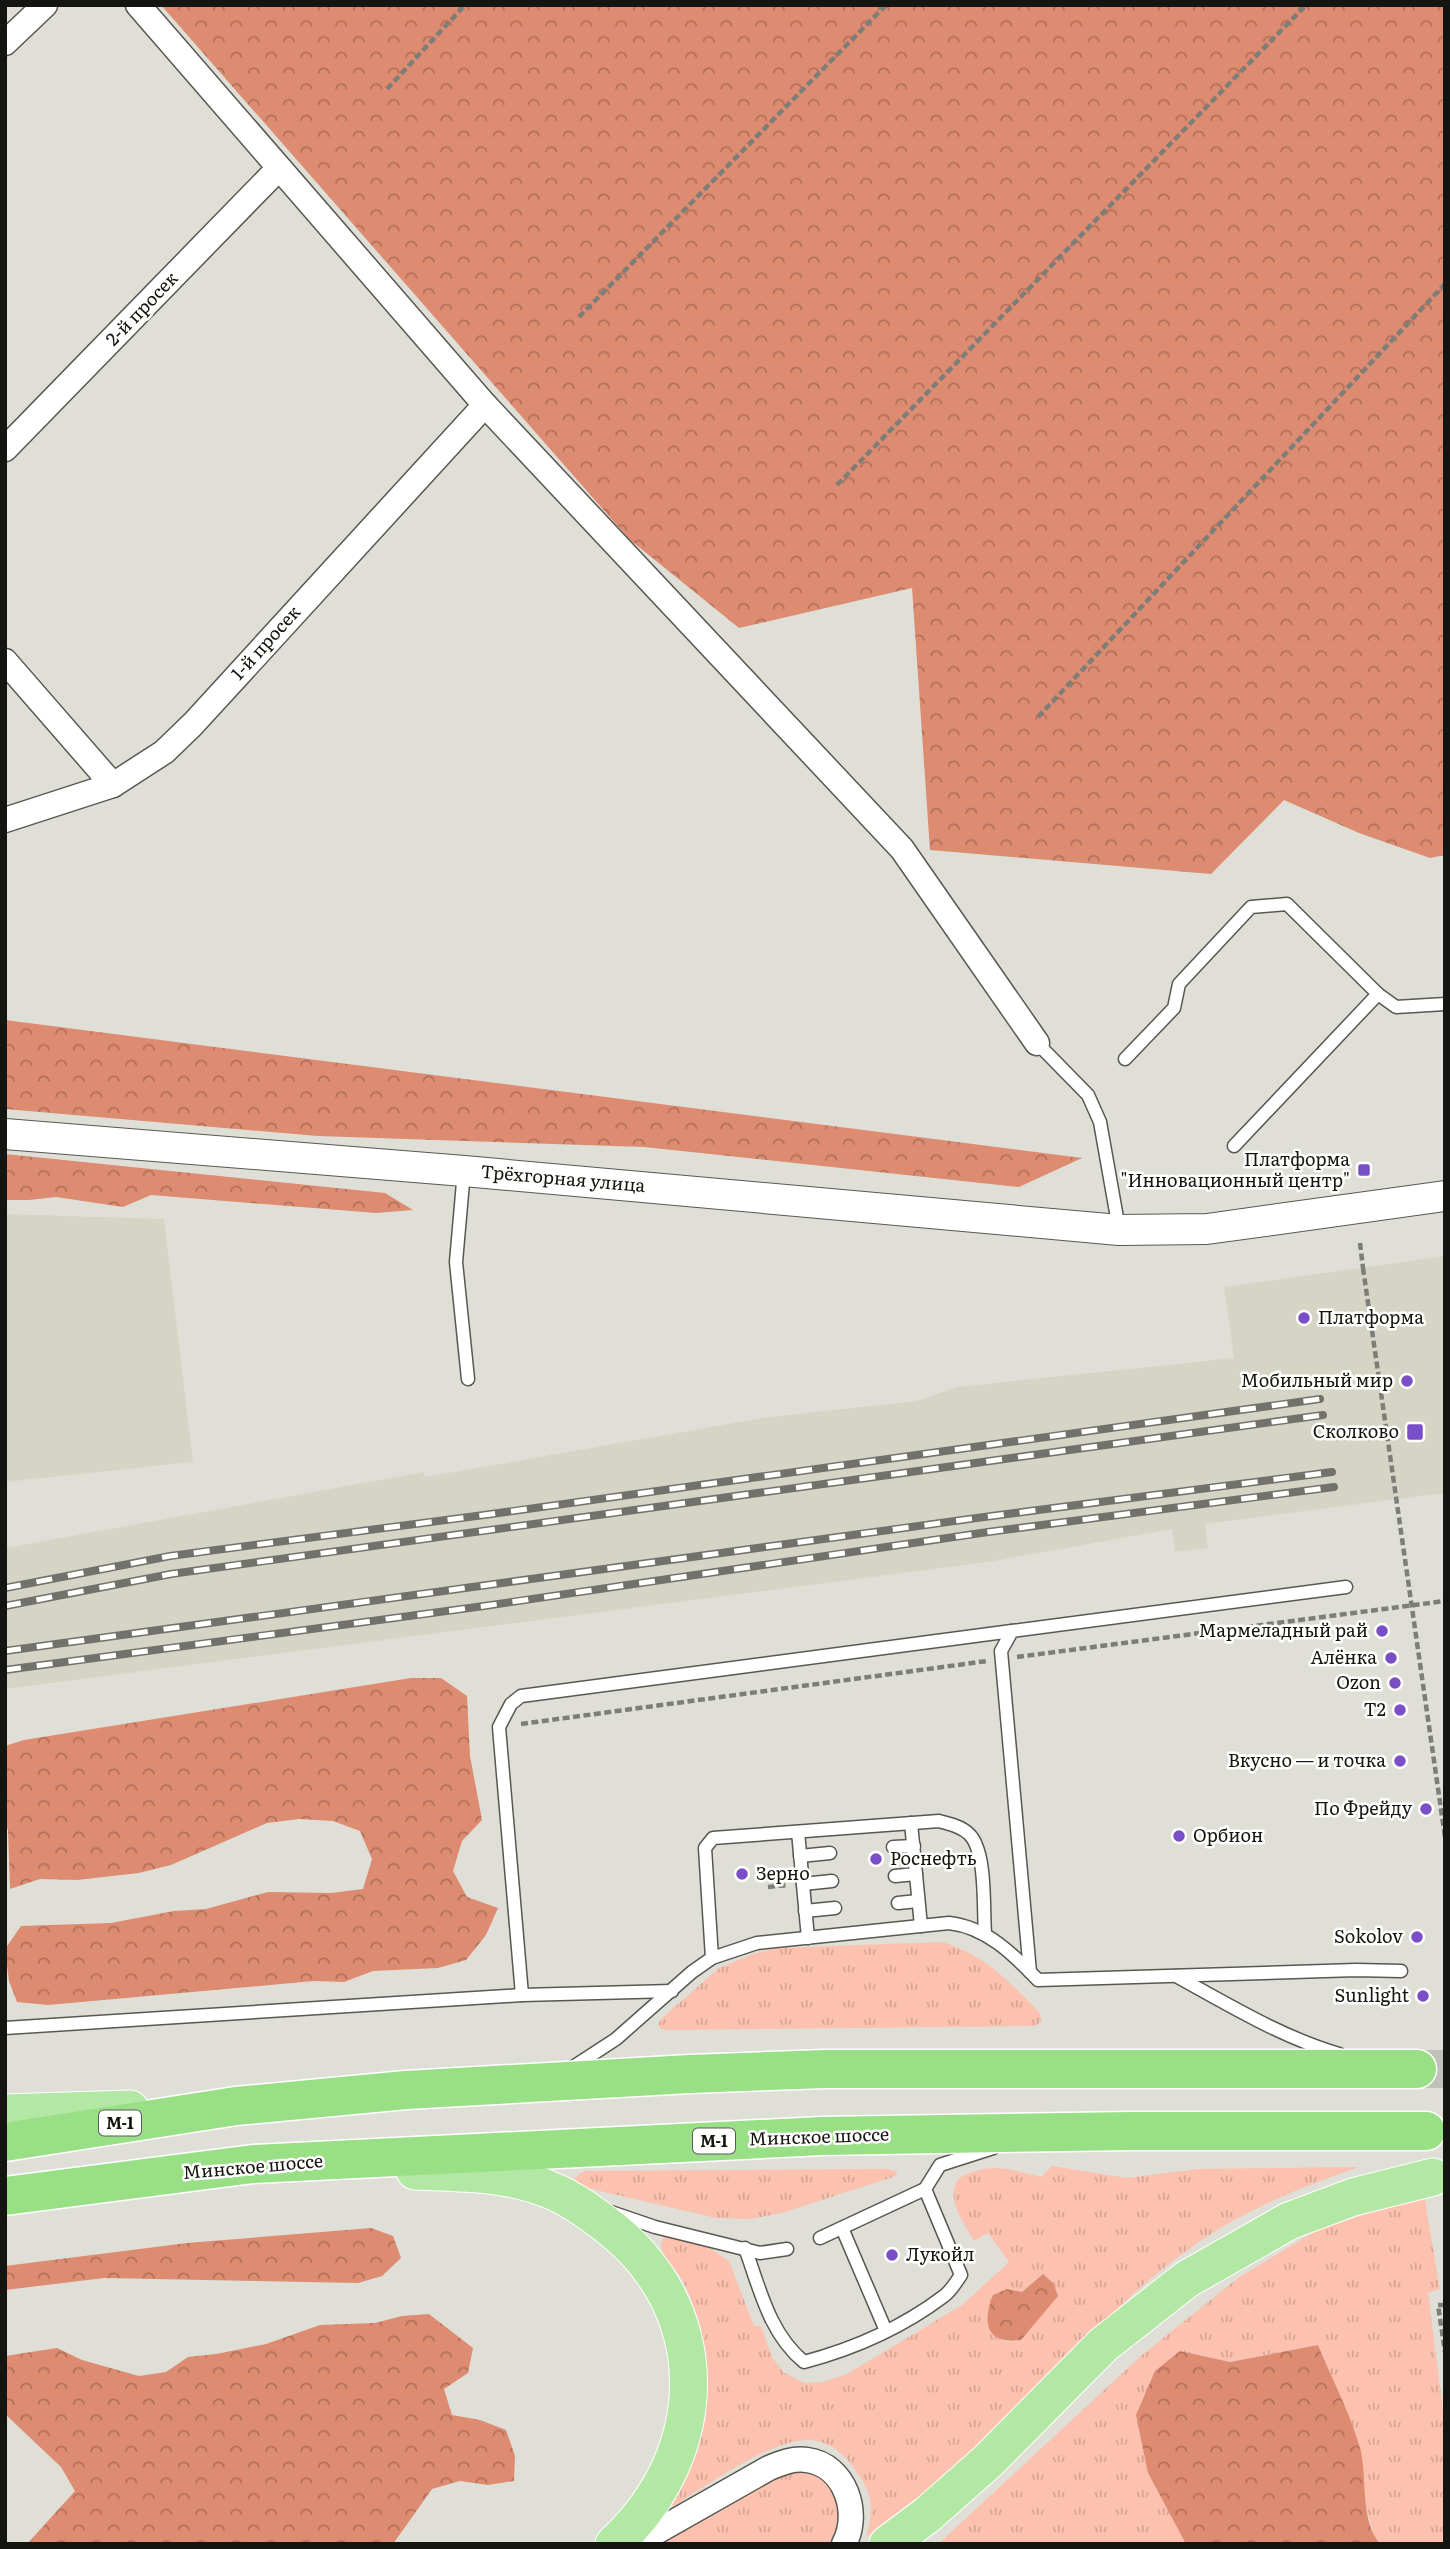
<svg xmlns="http://www.w3.org/2000/svg" width="1450" height="2549" viewBox="0 0 1450 2549" font-family="Literata,serif">
	<defs>
		<pattern id="grass-tufts" width="24" height="20" patternUnits="userSpaceOnUse" patternTransform="scale(1.75)"><rect width="24" height="20" fill="#fcc1af"/><path d="M3 7l-1-3M5 7V3M7 7l1-3M15 17l-1-3M17 17v-4M19 17l1-3" fill="none" stroke="#d7a596"/></pattern>
		<pattern id="forest-crowns" width="20" height="18" patternUnits="userSpaceOnUse" patternTransform="scale(1.75)"><rect width="20" height="18" fill="#dd8b71"/><path d="M2 6a3 3 0 1 1 6 0M12 15a3 3 0 1 1 6 0" fill="none" stroke="#b2705b"/></pattern>
	</defs>
	<rect width="100%" height="100%" fill="#dfdfd7"/>
	<g fill="#d6d5c5">
		<path d="M5,1214L164,1219L193,1462L5,1482Z"/>
		<path d="M1445,1256V1493L1205,1524L1208,1548L1175,1552L1172,1529L988,1562L5,1689V1548L424,1472L425,1477L769,1417L917,1401L957,1387L1234,1358L1224,1287Z"/>
	</g>
	<g fill="url(#grass-tufts)" fill-rule="evenodd">
		<path d="M942,1942C987,1956 1006,1979 1039,2012L1042,2021L1035,2026L672,2030L661,2029L658,2025L661,2019L719,1968L753,1954L779,1948Z"/>
		<path d="M1052,2166L1127,2178L1199,2169L1359,2167C1304,2186 1249,2208 1200,2241C1116,2299 1052,2377 978,2446C943,2479 904,2508 866,2537C874,2510 873,2494 856,2471C845,2454 830,2441 809,2440C771,2439 706,2486 674,2506L671,2504C709,2439 717,2380 694,2308C691,2298 686,2287 681,2278C674,2265 654,2253 664,2237L671,2236L711,2249L729,2261L754,2326H761L772,2357L783,2372L804,2383L823,2382L847,2374L962,2305L1009,2262L988,2233L974,2241C964,2222 944,2199 959,2178C990,2161 1009,2169 1041,2177ZM1043,2274L1021,2340L1007,2342L995,2336L1007,2289L1022,2292Z"/>
		<path d="M889,2169L897,2172L896,2176L782,2213L750,2219L716,2218L583,2187L575,2179L579,2174L586,2171Z"/>
		<path d="M1424,2195L1440,2289L1428,2293L1445,2426V2544H1380L1374,2536L1318,2345L1229,2362L1180,2351L1148,2473L1186,2544H938L1142,2355L1238,2278L1317,2230Z"/>
		<path d="M802,2471C839,2479 852,2513 829,2544H655L778,2476Z"/>
	</g>
	<g fill="url(#forest-crowns)">
		<path d="M161,5H1445V855L1430,858L1359,833L1284,800L1211,874L930,850L912,588L739,628L629,539Z"/>
		<path d="M5,1020L1082,1158L1019,1187L644,1147L318,1136L5,1109Z"/>
		<path d="M5,1154L385,1193L413,1210L376,1213L151,1195L123,1207L56,1197L29,1200H5Z"/>
		<path d="M411,1678H441L467,1696L470,1756L482,1820L462,1841L453,1871L467,1897L498,1908L486,1935L466,1960L438,1968L373,1971L344,1982L314,1981L48,2005L17,2002L9,1981L5,1949L21,1926L111,1923L174,1911L206,1909L268,1892L331,1893L363,1889L372,1859L360,1831L333,1821L299,1819L267,1823L171,1865L139,1873L77,1880L40,1879L10,1889L8,1830L5,1824V1746L24,1740Z"/>
		<path d="M371,2228L393,2236L401,2258L382,2276L358,2283L104,2278L5,2290V2266L187,2243Z"/>
		<path d="M1043,2274L1053,2283L1058,2296L1021,2340C986,2345 982,2322 993,2295L1007,2289L1022,2292Z"/>
		<path d="M429,2314L473,2348L468,2373L444,2389L452,2415L480,2420L506,2430L515,2456L514,2481L488,2485L460,2481L432,2489L393,2544H27L75,2491L61,2467L5,2414V2356L57,2348L82,2360L139,2376L166,2372L188,2357L216,2354L266,2344L320,2325L375,2323L402,2316Z"/>
		<path d="M1318,2345C1331,2377 1351,2415 1360,2448C1368,2478 1359,2518 1380,2544H1186L1148,2473L1136,2415L1155,2371L1180,2351L1230,2362Z"/>
	</g>
	<g fill="none" stroke-linecap="round" stroke-linejoin="round">
		<path stroke="#c1c1b9" stroke-width="38" stroke-dasharray="38 19" stroke-linecap="butt" d="M1417,2069H1445"/>
		<defs>
			<g id="service">
				<path d="M1037,1043L1088,1095L1100,1122L1119,1229"/>
				<path d="M1125,1059L1174,1008L1179,984L1251,907L1287,904L1378,994"/>
				<path d="M1234,1146L1378,994L1396,1007L1445,1004"/>
				<path d="M464,1171L456,1262L468,1379"/>
				<path d="M911,1823L921,1926"/>
				<path d="M798,1832L808,1938"/>
				<path d="M893,1847L914,1846"/>
				<path d="M800,1856L830,1853"/>
				<path d="M895,1876L916,1874"/>
				<path d="M803,1884L832,1881"/>
				<path d="M898,1903L918,1901"/>
				<path d="M805,1911L835,1908"/>
				<path d="M712,1958L705,1848L713,1838L939,1821C949,1824 961,1826 969,1834C987,1851 983,1909 985,1933"/>
				<path d="M1030,1972L1001,1651L1012,1631L1346,1587"/>
				<path d="M1176,1976C1229,2005 1281,2037 1339,2054"/>
				<path d="M672,1991L522,1995L499,1727L511,1704L521,1696L1012,1631"/>
				<path d="M5,2028L522,1995"/>
				<path d="M570,2069L616,2039L692,1972L712,1958L757,1943L949,1923C986,1927 1013,1954 1038,1980L1356,1970L1401,1971"/>
				<path d="M611,2212L655,2227L760,2253L787,2249"/>
				<path d="M842,2228L886,2331"/>
				<path d="M820,2238L925,2189L940,2165L993,2148"/>
				<path d="M745,2248C760,2289 769,2333 804,2362C853,2349 903,2327 944,2296C951,2291 956,2282 961,2275L925,2189"/>
			</g>
			<g id="minor">
				<path d="M138,5L485,405L902,849L1037,1043"/>
				<path d="M5,43L45,5"/>
				<path d="M5,449L278,169"/>
				<path d="M5,661L113,785"/>
				<path d="M5,820L113,785L164,752L193,724L485,405"/>
				<path d="M635,2544L769,2468C781,2463 793,2458 807,2460C845,2465 861,2513 844,2544"/>
			</g>
			<path id="tertiary" d="M5,1134L464,1171L1119,1230L1207,1229L1445,1196"/>
			<g id="primary">
				<path d="M5,2113L130,2109"/>
				<path d="M415,2171C461,2173 507,2172 550,2190C569,2197 588,2211 604,2223C716,2306 714,2452 614,2544"/>
				<path d="M888,2544L927,2515L988,2461L1103,2345L1187,2279L1289,2221L1353,2197L1433,2177"/>
			</g>
			<g id="trunk">
				<path d="M5,2142L236,2106L406,2090L690,2074L825,2069H1417"/>
				<path d="M5,2196L253,2164L822,2136L1131,2131H1426"/>
			</g>
		</defs>
		<use href="#service" stroke="#585851" stroke-width="15"/>
		<use href="#minor" stroke="#585851" stroke-width="27"/>
		<use href="#tertiary" stroke="#585851" stroke-width="32"/>
		<use href="#primary" stroke="#fff" stroke-width="39"/>
		<use href="#trunk" stroke="#fff" stroke-width="41"/>
		<g stroke="#7e7e79" stroke-width="4.5" stroke-dasharray="7 3.5" stroke-linecap="butt">
			<path d="M387,89L465,5"/>
			<path d="M579,317L886,5"/>
			<path d="M837,485L1306,5"/>
			<path d="M1038,717L1445,284"/>
			<path d="M1360,1243L1363,1268"/>
			<path d="M1017,1657L1445,1601"/>
			<path d="M521,1724L987,1661"/>
			<path d="M768,1887L788,1885"/>
			<path d="M1445,2305H1438L1445,2352"/>
		</g>
		<use href="#service" stroke="#fff" stroke-width="12"/>
		<use href="#minor" stroke="#fff" stroke-width="24"/>
		<use href="#tertiary" stroke="#fff" stroke-width="30"/>
		<use href="#primary" stroke="#b2e7a4" stroke-width="37"/>
		<use href="#trunk" stroke="#98df86" stroke-width="38"/>
		<defs>
			<g id="rail">
				<path d="M5,1588L170,1556L484,1515L1320,1399"/>
				<path d="M5,1606L171,1574L1323,1415"/>
				<path d="M5,1651L984,1517L1332,1472"/>
				<path d="M5,1670L484,1606L988,1532L1334,1487"/>
			</g>
		</defs>
		<use href="#rail" stroke="#72726d" stroke-width="8"/>
		<use href="#rail" stroke="#fffffe" stroke-width="5" stroke-dasharray="16" stroke-linecap="butt"/>
		<path stroke="#7e7e79" stroke-width="4.5" stroke-dasharray="7 3.5" stroke-linecap="butt" d="M1363,1268L1445,1837"/>
	</g>
	<g fill="#7a4ec7" stroke="#fffffe" stroke-width="2.5">
		<rect x="1357" y="1163" width="14" height="14" rx="3.5"/>
		<circle cx="1304" cy="1318" r="7"/>
		<circle cx="1407" cy="1381" r="7"/>
		<rect x="1406" y="1423" width="18" height="18" rx="3.5"/>
		<circle cx="1382" cy="1631" r="7"/>
		<circle cx="1391" cy="1658" r="7"/>
		<circle cx="1395" cy="1683" r="7"/>
		<circle cx="1400" cy="1710" r="7"/>
		<circle cx="1400" cy="1761" r="7"/>
		<circle cx="1426" cy="1809" r="7"/>
		<circle cx="1179" cy="1836" r="7"/>
		<circle cx="876" cy="1859" r="7"/>
		<circle cx="742" cy="1874" r="7"/>
		<circle cx="1417" cy="1937" r="7"/>
		<circle cx="1423" cy="1996" r="7"/>
		<circle cx="892" cy="2255" r="7"/>
	</g>
	<g text-anchor="middle" stroke-width="5" stroke-linejoin="round" paint-order="stroke">
		<g fill="#fffffe" stroke="#5a5a58" stroke-width="2">
			<rect x="99" y="2110.5" width="42" height="25" rx="5"/>
			<rect x="693" y="2128.5" width="42" height="25" rx="5"/>
		</g>
		<g font-size="16" font-weight="bold" fill="#141411">
			<text x="120" y="2129">М-1</text>
			<text x="714" y="2147">М-1</text>
		</g>
		<g font-size="18" fill="#141411" stroke="#fffffe">
			<text transform="translate(142 309) rotate(-46)" y="6">2-й просек</text>
			<text transform="translate(266 643) rotate(-48)" y="6">1-й просек</text>
			<text transform="translate(563 1179) rotate(5)" y="6">Трёхгорная улица</text>
			<text transform="translate(819 2137) rotate(-2)" y="6">Минское шоссе</text>
			<text transform="translate(253 2167) rotate(-5)" y="6">Минское шоссе</text>
		</g>
		<g font-size="18" fill="#141411" stroke="#fffffe" text-anchor="end">
			<text x="1350" y="1166">Платформа<tspan x="1350" dy="21">"Инновационный центр"</tspan></text>
			<text x="1318" y="1324" text-anchor="start">Платформа</text>
			<text x="1393" y="1387">Мобильный мир</text>
			<text x="1399" y="1438">Сколково</text>
			<text x="1368" y="1637">Мармеладный рай</text>
			<text x="1377" y="1664">Алёнка</text>
			<text x="1381" y="1689">Ozon</text>
			<text x="1386" y="1716">T2</text>
			<text x="1386" y="1767">Вкусно — и точка</text>
			<text x="1412" y="1815">По Фрейду</text>
			<text x="1193" y="1842" text-anchor="start">Орбион</text>
			<text x="890" y="1865" text-anchor="start">Роснефть</text>
			<text x="756" y="1880" text-anchor="start">Зерно</text>
			<text x="1403" y="1943">Sokolov</text>
			<text x="1409" y="2002">Sunlight</text>
			<text x="906" y="2261" text-anchor="start">Лукойл</text>
		</g>
	</g>
	<rect width="1450" height="2549" fill="none" stroke="#141411" stroke-width="14"/>
</svg>
